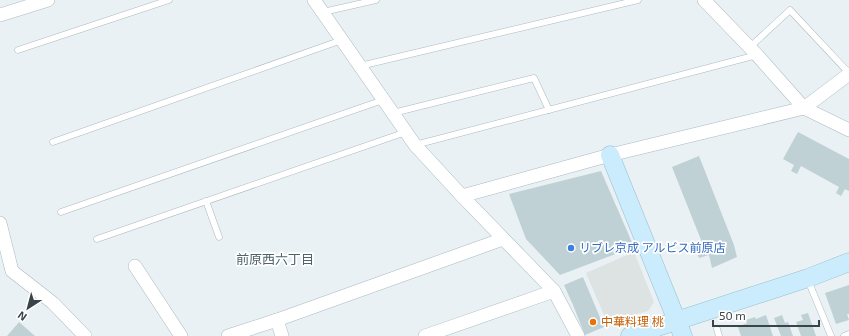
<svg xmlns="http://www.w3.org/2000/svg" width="849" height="336" viewBox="0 0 849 336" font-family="'Exo 2','Noto Sans JP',sans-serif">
	<rect width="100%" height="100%" fill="#e9f1f4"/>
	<path fill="#dde2e2" d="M634,252L654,302L648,311L607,322L586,273Z"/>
	<g fill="#bfd1d5">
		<path d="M798,132L849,159V191L845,189L841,196L836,193L839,187L801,166L797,174L791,171L794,165L783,159Z"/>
		<path d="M699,156L734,245L737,257L712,268L709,255L699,258L697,253L705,250L672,167Z"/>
		<path d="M601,171L634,247L560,275L526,239L509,194Z"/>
		<path d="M583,277L604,327L585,335L573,305L564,285Z"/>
		<path d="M849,285V314H847L849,320L836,324L825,293Z"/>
		<path d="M808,313L816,336H801L796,322L803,320L801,315Z"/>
		<path d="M766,315L773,336H741L738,327L747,323L746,320L755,317L756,319Z"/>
		<path d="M782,315L785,323L788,322L793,336H781L774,318Z"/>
		<path d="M19,322L35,336H7Z"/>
	</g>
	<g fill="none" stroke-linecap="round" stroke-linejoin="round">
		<defs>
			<g id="lane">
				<path d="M323,12L376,0"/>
				<path d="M750,47L790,10L849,73"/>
				<path d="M18,50L169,0"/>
				<path d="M360,66L638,0"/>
				<path d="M393,113L534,78L549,110"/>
				<path d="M53,142L342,40"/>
				<path d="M415,145L757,55"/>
				<path d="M206,201L219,237"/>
				<path d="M61,212L383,100"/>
				<path d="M97,239L406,132"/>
				<path d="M808,280L831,336"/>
				<path d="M717,329L719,336"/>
				<path d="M844,336L849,334"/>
			</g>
			<g id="street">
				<path d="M314,0L415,145L462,196L554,291L578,336"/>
				<path d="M704,0L757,55L804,108L849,130"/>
				<path d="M0,15L48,0"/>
				<path d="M462,196L610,155L804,108L849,74"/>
				<path d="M0,223L12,271L53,303L85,336"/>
				<path d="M135,266L181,336"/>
				<path d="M277,320L282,336"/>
				<path d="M228,336L277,320L503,239"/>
				<path d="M425,336L554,291"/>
			</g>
			<g id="secondary">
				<path d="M610,155L683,336"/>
				<path d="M630,336L808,278L849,262"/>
			</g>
		</defs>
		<use href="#lane" stroke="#acbabf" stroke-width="7"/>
		<use href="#street" stroke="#acbabf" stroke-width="14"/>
		<use href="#secondary" stroke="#98becf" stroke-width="19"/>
		<use href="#lane" stroke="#fff" stroke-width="6"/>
		<use href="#street" stroke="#fff" stroke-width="13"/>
		<use href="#secondary" stroke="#caecfc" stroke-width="18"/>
	</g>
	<circle fill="#3f7fe0" stroke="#fff" stroke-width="1.5" cx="571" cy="248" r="4"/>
	<circle fill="#e8710a" stroke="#fff" stroke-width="1.5" cx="593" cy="322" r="4"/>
	<g text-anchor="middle" stroke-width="3.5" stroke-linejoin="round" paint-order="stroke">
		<g font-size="12" fill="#366cbe" stroke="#fff" text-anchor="start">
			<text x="579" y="252">リブレ京成 アルビス前原店</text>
		</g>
		<g font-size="12" fill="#c56008" stroke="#fff" text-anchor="start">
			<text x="601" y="326">中華料理 桃</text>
		</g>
		<g font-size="13" fill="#4f656a" stroke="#fff">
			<text x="275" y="264">前原西六丁目</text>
		</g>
	</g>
	<g transform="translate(28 308) rotate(216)" stroke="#ffffff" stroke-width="3" paint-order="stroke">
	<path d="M0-3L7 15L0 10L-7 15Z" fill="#384447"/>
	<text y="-6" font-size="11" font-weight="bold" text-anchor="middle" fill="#384447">N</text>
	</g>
	<path d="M713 320v6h106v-6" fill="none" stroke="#384447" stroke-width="2"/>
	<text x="719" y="320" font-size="12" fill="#384447" stroke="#ffffff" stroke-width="3" paint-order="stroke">50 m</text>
</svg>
